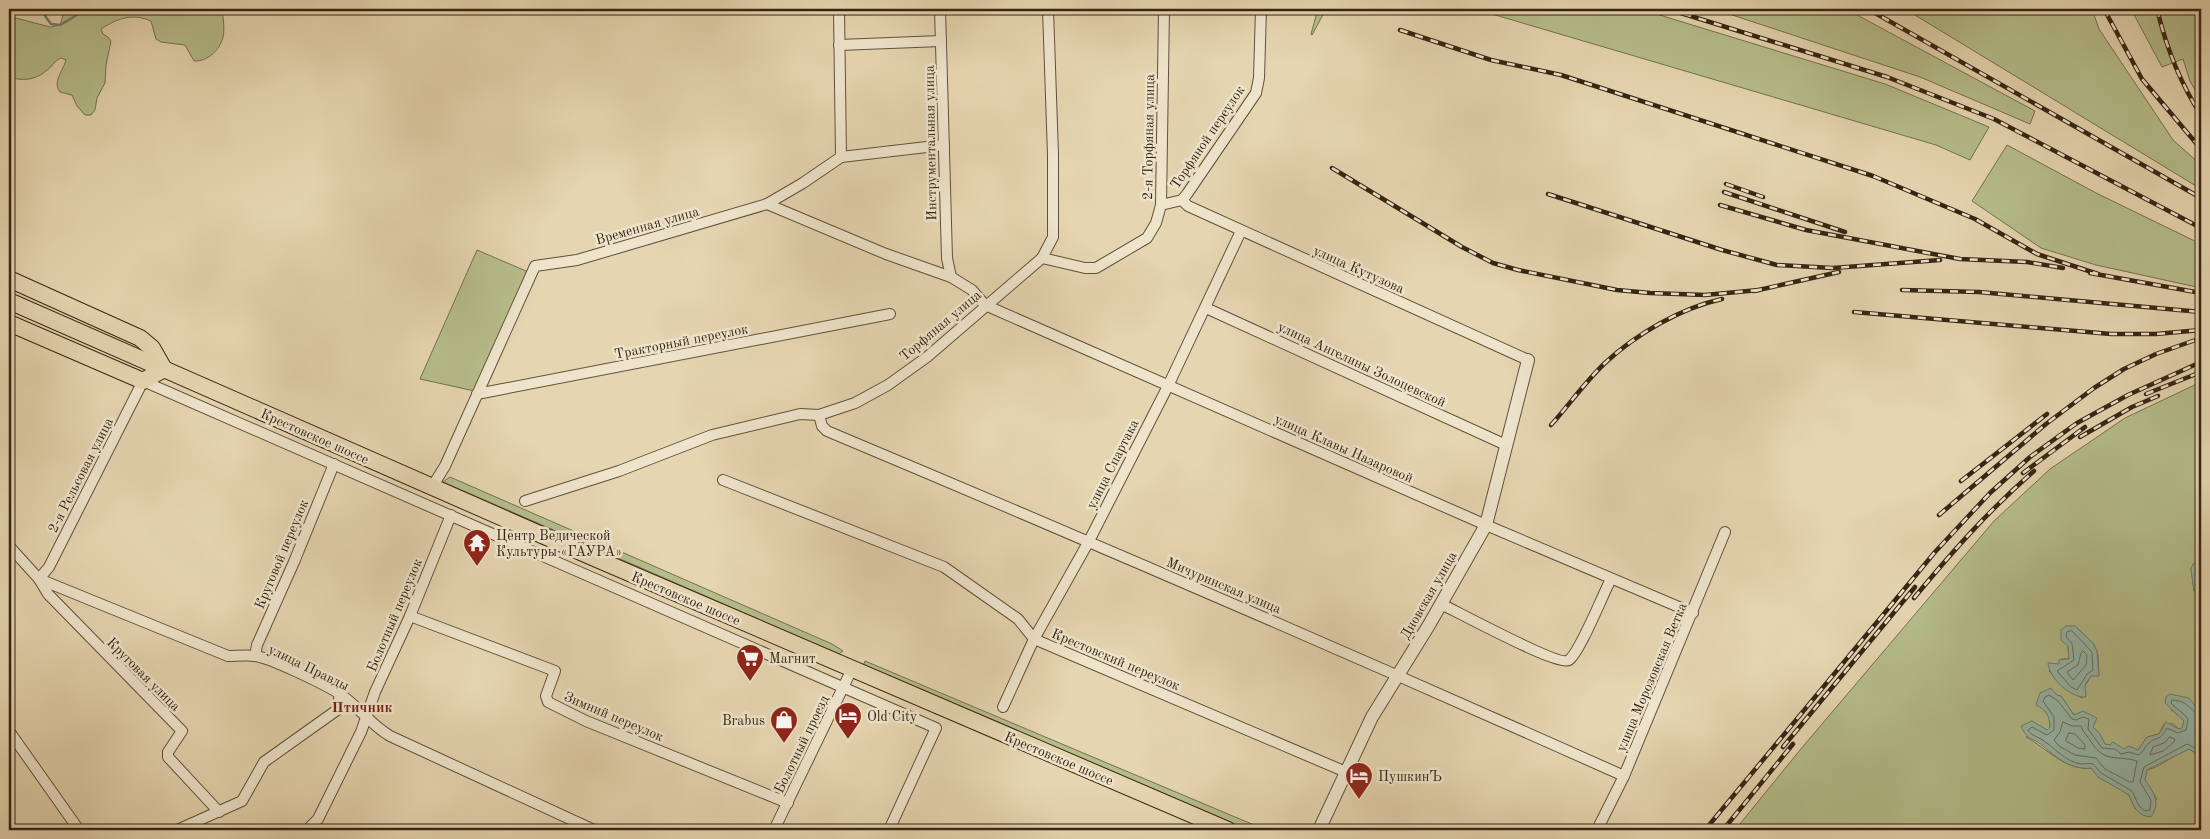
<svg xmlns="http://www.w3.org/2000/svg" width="2210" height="839" viewBox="0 0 2210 839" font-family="'Old Standard TT',serif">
	<rect width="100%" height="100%" fill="#e5d5b0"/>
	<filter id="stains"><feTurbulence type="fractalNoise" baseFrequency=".004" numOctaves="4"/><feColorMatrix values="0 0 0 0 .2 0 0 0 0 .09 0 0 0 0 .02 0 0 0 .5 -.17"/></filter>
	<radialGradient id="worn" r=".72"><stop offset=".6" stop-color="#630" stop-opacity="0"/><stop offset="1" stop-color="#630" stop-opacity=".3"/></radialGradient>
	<g fill="#b5bd8b" stroke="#75714f" fill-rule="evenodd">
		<path d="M65,9H222C223,17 225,29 223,37C220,50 207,62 194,61L185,45L161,42L156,39L151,21C132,13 118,18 101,29L103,34L108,37L111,41L106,65L105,83L97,98L95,110L91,115H85L77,106L72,95L60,92C52,82 63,71 66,60L61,58C54,61 52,67 46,71C36,80 20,82 9,76V22L16,18L50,27L60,25Z"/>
		<path d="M1318,9H1326L1312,35L1311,34Z"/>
		<path d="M1475,9H1640L1885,84L1989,127L1970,160L1936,145Z"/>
		<path d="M1714,9H1846L2035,111L2030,124L1920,77Z"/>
		<path d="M1905,9H2092L2099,29L2173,140L2201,165V189Z"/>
		<path d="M2131,9H2201V101L2190,81L2183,59L2162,67Z"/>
		<path d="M2007,145L2098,194L2201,244V288L2096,265L2041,248L1972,201Z"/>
		<path d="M477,250L533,274L479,392L420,379Z"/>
		<path d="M2201,382V532L2198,538L2201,562L2191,569L2194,591L2201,596V629H2198V646L2201,652V713L2197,706L2171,710L2181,717L2184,721L2182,728L2179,729L2173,724H2164L2159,734L2147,737L2138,750L2121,749L2105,744C2098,730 2088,726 2076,716C2070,711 2066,703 2061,696L2042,707L2050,718V727L2047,730L2026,737C2047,748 2065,771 2091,768L2129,795L2135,809L2157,799L2145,780L2147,770C2163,766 2174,754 2189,749L2201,756V830H1735L1800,750L1994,521L2050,469L2125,418ZM2075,626L2093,643L2098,655L2099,675L2091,676L2084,688L2086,693L2082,698L2068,691L2049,671L2059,664L2061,659H2069L2068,646Z"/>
		<path d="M450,477L832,644L843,651L839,654L443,482Z"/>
		<path d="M865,661L1266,830H1247L863,666Z"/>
	</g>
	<g fill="#96b9ac" stroke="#6f7e6f">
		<path d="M2201,562V596L2194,591L2191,569L2193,564Z"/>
		<path d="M2066,626H2075L2093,643L2097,651L2099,676H2091C2082,688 2086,685 2086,697C2070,698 2049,678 2048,663L2059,664V660L2069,659L2068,646L2061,640V630Z"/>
		<path d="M2051,688L2057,695L2061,696L2074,715L2083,711L2097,718L2093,727L2100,734L2105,744L2110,745L2113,742L2124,749L2129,746L2138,750L2147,737L2159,734L2166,722L2179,729L2182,728L2184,721L2165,703L2166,697L2170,694L2189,698L2201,713V756L2189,749L2147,770L2145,780C2154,792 2161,803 2151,817C2137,816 2134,807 2129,795L2098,777L2091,768C2071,770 2057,758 2043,746C2031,736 2028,742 2021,726L2032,721L2047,730L2050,727C2050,717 2046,709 2036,705L2040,693Z"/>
	</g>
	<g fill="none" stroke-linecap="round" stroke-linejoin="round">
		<g stroke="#666f60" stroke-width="1">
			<path d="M2072,631L2092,652L2093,670L2087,674L2077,690L2071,687L2057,671L2074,660L2072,644L2066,636L2067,632Z"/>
			<path d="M2083,651L2087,655L2086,665L2073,680L2067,672L2078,665L2081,653Z"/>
			<path d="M2201,715C2190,713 2191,701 2172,700L2171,703C2176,709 2183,712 2188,719L2186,730L2178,733L2167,728C2158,743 2158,735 2149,743C2144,747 2144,752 2138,755L2129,752L2121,754L2115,749L2102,748L2088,729L2089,719L2083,717L2076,720L2072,719L2058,701L2049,695L2045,697L2043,701L2054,717V730L2047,735L2032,727L2028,730C2031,736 2039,737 2044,741C2056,749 2066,762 2081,764C2086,764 2089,763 2093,764L2101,773L2132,791L2139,806L2145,811L2150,810L2151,800L2140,782L2144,767L2187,744L2201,751"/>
			<path d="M2063,722L2072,726H2081C2083,733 2088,736 2092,743C2104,763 2118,755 2137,761L2133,782H2130L2105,769L2096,758L2075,755L2059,746L2054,740L2060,732Z"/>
			<path d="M2069,733L2075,734L2085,745V749L2078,748L2066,741Z"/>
			<path d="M2170,737L2175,739L2174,742L2163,751L2150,755L2153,747L2164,743Z"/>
		</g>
		<path stroke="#6f7e6f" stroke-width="2.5" d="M40,9L51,24L60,25L87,9"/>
		<defs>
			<g id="minor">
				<path d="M940,9L947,258L951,277"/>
				<path d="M839,45L941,41"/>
				<path d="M841,157L944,145"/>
				<path d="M1182,200L1188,206L1528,360"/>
				<path d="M767,204L803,183L841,157L839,9"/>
				<path d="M1161,205L1182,200L1187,194L1256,93L1259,78L1261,9"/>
				<path d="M1042,258L1085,268H1096L1147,238L1156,223L1161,205L1164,9"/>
				<path d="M1206,308L1506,445"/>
				<path d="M477,394L890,314"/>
				<path d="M819,415L822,426L827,431C1094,543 1360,658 1624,776"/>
				<path d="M723,480L944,567L1018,619L1034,639L1346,772"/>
				<path d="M432,487L445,466L535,266L577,260L767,204L886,254L951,277L972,290L985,305L1486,525L1693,613"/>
				<path d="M525,501L619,471L712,435L800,414L819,415L855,403L888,385L927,357L1042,258L1053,237V155L1048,9"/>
				<path d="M9,546L39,579L228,656C237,656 247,655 255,656C271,658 326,685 340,694C358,706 371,725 390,736L594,830"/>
				<path d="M1441,604C1458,612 1559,667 1569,660C1580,652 1603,594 1611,579"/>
				<path d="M410,616L555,671L546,696L548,702L586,721L788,803"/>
				<path d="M255,656L257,645L294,562L334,464"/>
				<path d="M1003,707L1034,639L1089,541L1168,386L1241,231"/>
				<path d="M9,731L79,830"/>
				<path d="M219,812L168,757V752L182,731L48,594L39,579L49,567L143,381L936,728L889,830"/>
				<path d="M177,830L242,801L264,762L337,710L340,694"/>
				<path d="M307,830L318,819L361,732L375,692L410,616L451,515"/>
				<path d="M774,830L852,669"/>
				<path d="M1597,830L1624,776L1725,532"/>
			</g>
			<path id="tertiary" d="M1319,830L1372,717L1429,625L1486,525L1528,360"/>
			<g id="primary">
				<path d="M9,279L140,338L152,348L164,369"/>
				<path d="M9,301L592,557L1228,830"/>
				<path d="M9,323L143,381L164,369"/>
			</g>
		</defs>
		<use href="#minor" stroke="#61513a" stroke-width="12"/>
		<use href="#tertiary" stroke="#61513a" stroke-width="14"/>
		<use href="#primary" stroke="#352513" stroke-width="18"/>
		<use href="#minor" stroke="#eee4cc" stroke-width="10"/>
		<use href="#tertiary" stroke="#eee4cc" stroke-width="12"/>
		<use href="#primary" stroke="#e5d5b0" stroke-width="16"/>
		<defs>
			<g id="rail">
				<path d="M1668,9L1887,77L1994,119L2201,228"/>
				<path d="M1868,9L2201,198"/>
				<path d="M2104,9L2142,79L2201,149"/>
				<path d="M2157,9C2166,46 2180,83 2201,115"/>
				<path d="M1400,30L1491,60L1561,75L1873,176L1975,219L2037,254L2098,274"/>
				<path d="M1332,168L1462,247L1493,263L1518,270L1617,290L1650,293L1705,295L1759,290"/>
				<path d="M1726,184L1763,197"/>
				<path d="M1724,192L1845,232"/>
				<path d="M1548,194L1722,250L1777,265L1833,268L1940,260"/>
				<path d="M1720,205L1806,230L1960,259L2027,262L2063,268"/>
				<path d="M2090,273L2201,293"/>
				<path d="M1902,290L1979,292L2201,312"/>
				<path d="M1754,291L1839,272"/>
				<path d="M1854,312L2111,334H2156L2201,330"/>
				<path d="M2146,394L2201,372"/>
				<path d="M1551,425C1569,405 1585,382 1605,363C1636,334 1681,308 1722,299"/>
				<path d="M2080,437L2132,407L2158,396"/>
				<path d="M2023,473L2085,427"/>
				<path d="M1961,481L2047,414"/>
				<path d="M1939,515L2046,424L2094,388L2124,369L2156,354L2201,338"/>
				<path d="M1914,598C1953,551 1988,511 2034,471"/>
				<path d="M1783,747L1915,587"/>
				<path d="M1705,830L1935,552L1990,493L2030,457L2077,423L2128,395L2201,362"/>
				<path d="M1723,830L1793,744"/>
			</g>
		</defs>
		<use href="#rail" stroke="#352513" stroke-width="4.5"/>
		<use href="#rail" stroke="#eee4cc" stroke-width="2.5" stroke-dasharray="8" stroke-linecap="butt"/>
	</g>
	<defs>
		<symbol id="temple-pin" viewBox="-11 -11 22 30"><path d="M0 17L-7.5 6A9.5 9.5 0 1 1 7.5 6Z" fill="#8f2418" stroke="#eee4cc"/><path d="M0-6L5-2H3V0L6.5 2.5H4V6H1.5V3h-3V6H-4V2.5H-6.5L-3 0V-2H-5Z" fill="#fff"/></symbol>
		<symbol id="supermarket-pin" viewBox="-11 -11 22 30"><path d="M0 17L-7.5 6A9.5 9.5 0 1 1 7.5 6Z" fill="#8f2418" stroke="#eee4cc"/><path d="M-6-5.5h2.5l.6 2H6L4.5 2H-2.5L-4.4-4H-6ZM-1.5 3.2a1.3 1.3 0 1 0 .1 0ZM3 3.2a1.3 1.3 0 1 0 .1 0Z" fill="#fff"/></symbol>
		<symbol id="hotel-pin" viewBox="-11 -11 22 30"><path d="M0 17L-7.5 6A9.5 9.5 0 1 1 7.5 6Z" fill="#8f2418" stroke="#eee4cc"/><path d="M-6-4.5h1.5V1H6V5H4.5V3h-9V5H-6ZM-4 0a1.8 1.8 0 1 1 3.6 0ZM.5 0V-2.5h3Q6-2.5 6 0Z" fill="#fff"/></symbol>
		<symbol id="shop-pin" viewBox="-11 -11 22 30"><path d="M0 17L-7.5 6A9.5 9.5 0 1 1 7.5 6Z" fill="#8f2418" stroke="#eee4cc"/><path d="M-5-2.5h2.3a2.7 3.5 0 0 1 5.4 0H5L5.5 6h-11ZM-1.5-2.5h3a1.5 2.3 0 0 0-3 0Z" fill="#fff"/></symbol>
	</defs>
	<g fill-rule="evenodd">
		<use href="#temple-pin" x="461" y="527" width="32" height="43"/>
		<use href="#supermarket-pin" x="734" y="642" width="32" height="43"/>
		<use href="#hotel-pin" x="832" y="700" width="32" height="43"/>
		<use href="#shop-pin" x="768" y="704" width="32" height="43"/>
		<use href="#hotel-pin" x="1343" y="760" width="32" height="43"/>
	</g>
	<g text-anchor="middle" stroke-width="5" stroke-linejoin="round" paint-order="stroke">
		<g font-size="14" fill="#352513" stroke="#eee4cc">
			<text transform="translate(1148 137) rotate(-89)" y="5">2-я Торфяная улица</text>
			<text transform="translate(1207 137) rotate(-56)" y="5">Торфяной переулок</text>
			<text transform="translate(930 143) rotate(-91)" y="5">Инструментальная улица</text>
			<text transform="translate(647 225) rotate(-16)" y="5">Временная улица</text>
			<text transform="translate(1359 269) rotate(24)" y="5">улица Кутузова</text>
			<text transform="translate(940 325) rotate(-40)" y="5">Торфяная улица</text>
			<text transform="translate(681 341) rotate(-11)" y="5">Тракторный переулок</text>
			<text transform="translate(1362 364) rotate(25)" y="5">улица Ангелины Золоцевской</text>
			<text transform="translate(315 436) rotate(24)" y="5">Крестовское шоссе</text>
			<text transform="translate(1344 448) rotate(24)" y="5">улица Клавы Назаровой</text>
			<text transform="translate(1112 464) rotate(-63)" y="5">улица Спартака</text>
			<text transform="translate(80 475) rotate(-63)" y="5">2-я Рельсовая улица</text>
			<text transform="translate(281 554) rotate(-67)" y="5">Круговой переулок</text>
			<text transform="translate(1224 585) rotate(23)" y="5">Мичуринская улица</text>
			<text transform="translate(1428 595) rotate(-60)" y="5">Дновская улица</text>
			<text transform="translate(686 598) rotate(23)" y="5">Крестовское шоссе</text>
			<text transform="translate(394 615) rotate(-67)" y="5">Болотный переулок</text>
			<text transform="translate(1116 659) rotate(23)" y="5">Крестовский переулок</text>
			<text transform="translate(309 667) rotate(26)" y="5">улица Правды</text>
			<text transform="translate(144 674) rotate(45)" y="5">Круговая улица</text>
			<text transform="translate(1651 677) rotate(-67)" y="5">улица Морозовская Ветка</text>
			<text transform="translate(614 716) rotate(23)" y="5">Зимний переулок</text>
			<text transform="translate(801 744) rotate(-64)" y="5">Болотный проезд</text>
			<text transform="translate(1059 758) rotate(23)" y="5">Крестовское шоссе</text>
		</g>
		<g font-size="14" fill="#352513" stroke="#eee4cc" text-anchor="start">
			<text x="496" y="540">Центр Ведической<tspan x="496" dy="16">Культуры «ГАУРА»</tspan></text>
			<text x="769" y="663">Магнит</text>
			<text x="867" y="721">Old City</text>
			<text x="765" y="725" text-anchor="end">Brabus</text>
			<text x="1378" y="781">ПушкинЪ</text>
		</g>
		<g font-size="15" font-weight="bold" fill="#7a1f14" stroke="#eee4cc">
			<text x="362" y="712">Птичник</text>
		</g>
	</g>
	<rect width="2210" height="839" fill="none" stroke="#e5d5b0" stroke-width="30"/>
	<rect x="10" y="10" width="2190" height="819" fill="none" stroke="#352513" stroke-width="2.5"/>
	<rect x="15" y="15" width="2180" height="809" fill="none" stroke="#352513"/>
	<rect width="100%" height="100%" filter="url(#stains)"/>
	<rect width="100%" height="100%" fill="url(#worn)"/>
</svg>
